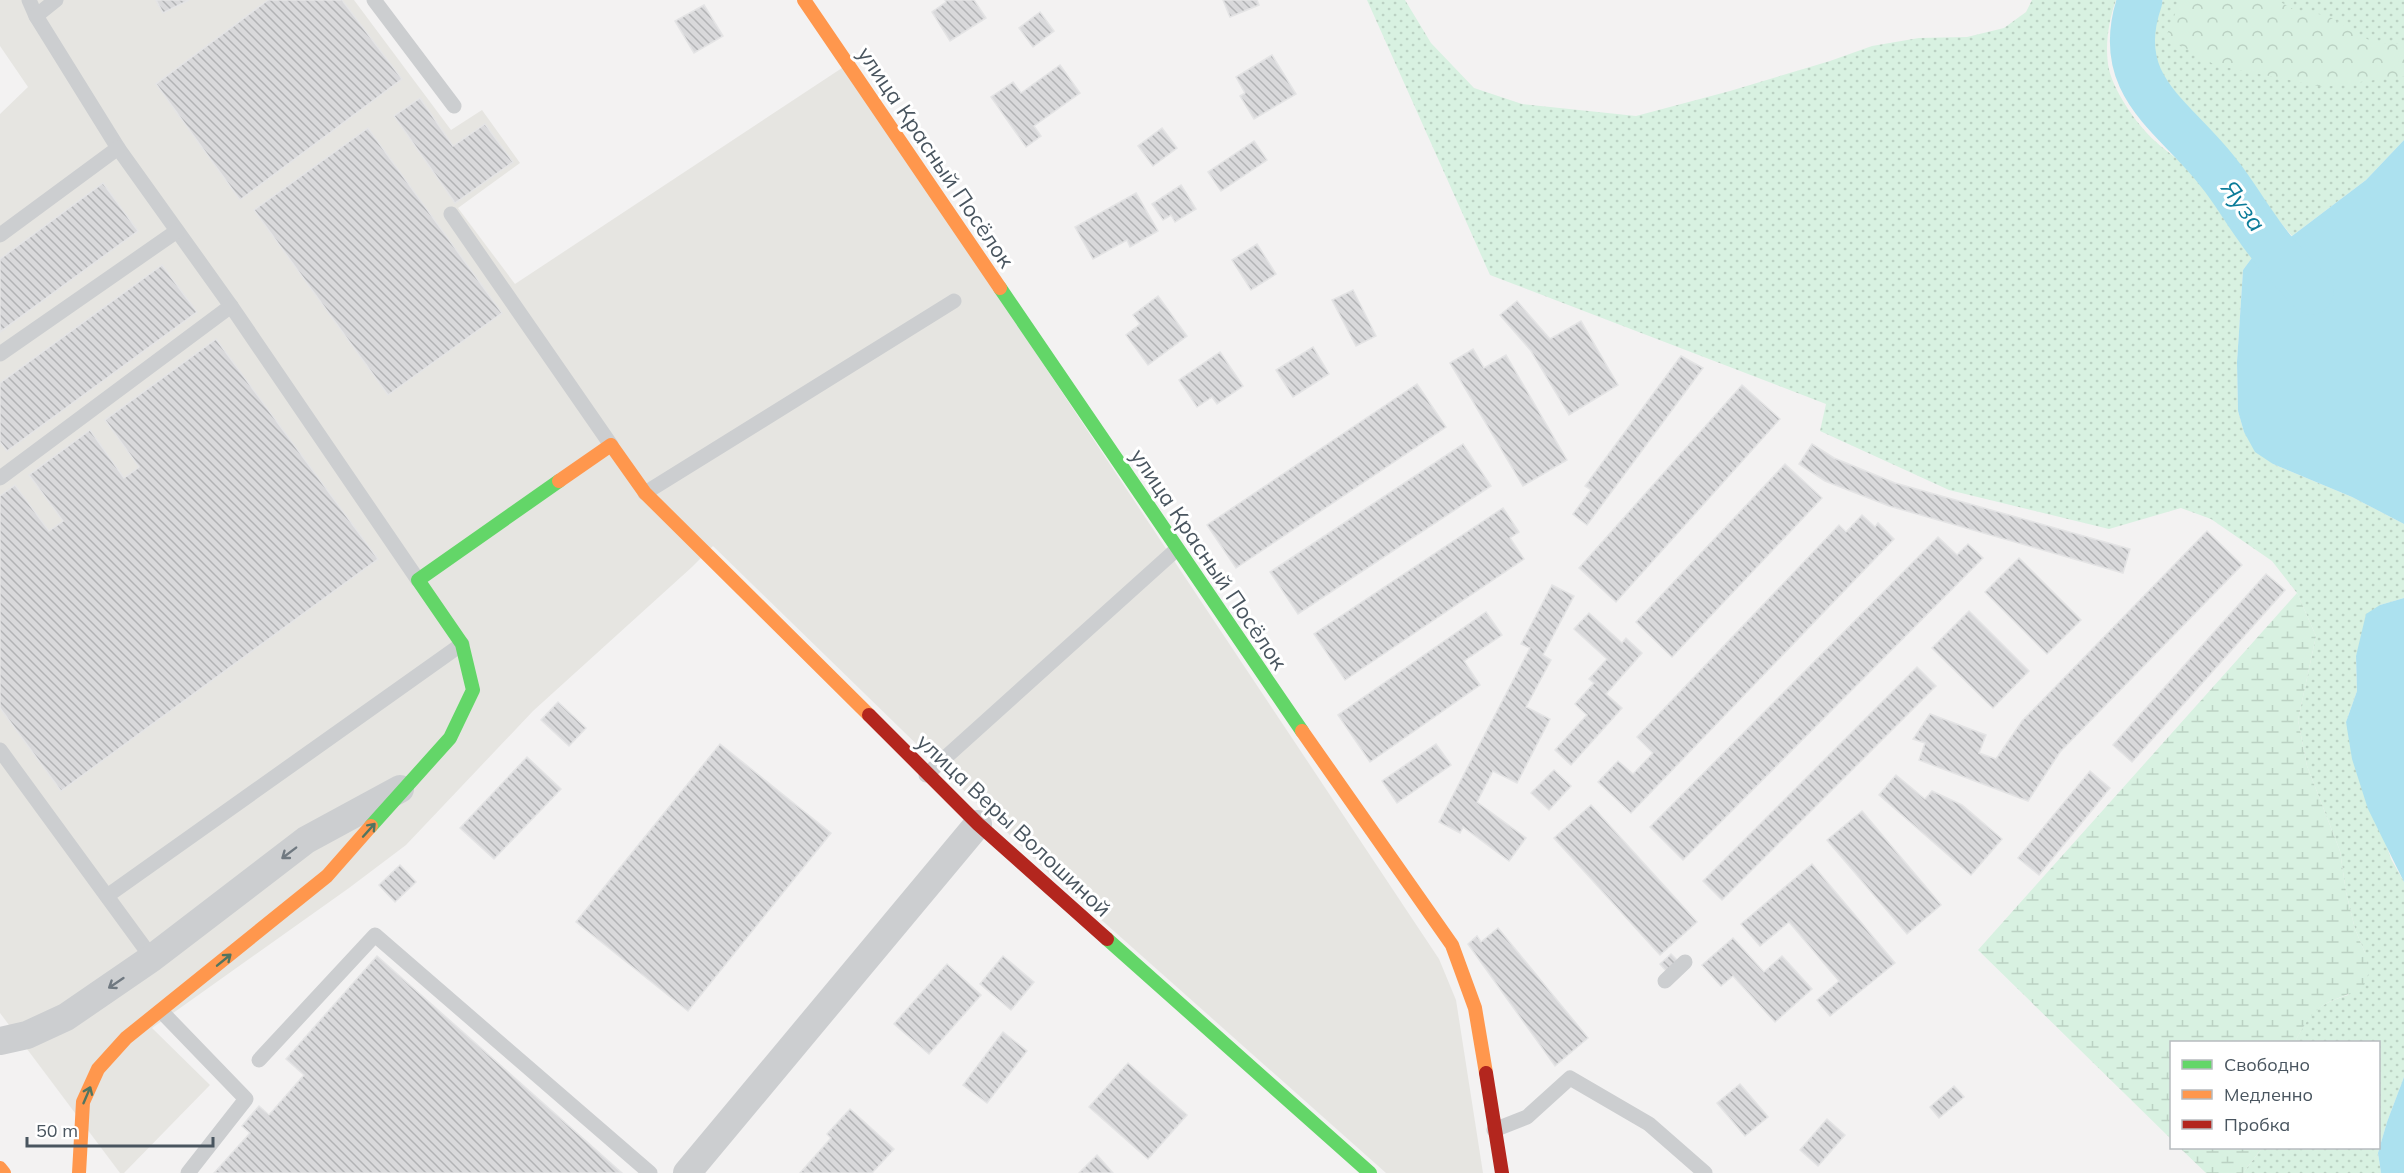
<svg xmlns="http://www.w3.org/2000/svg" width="2404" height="1173" viewBox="0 0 2404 1173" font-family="Mulish,sans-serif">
	<defs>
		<pattern id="green-dots" width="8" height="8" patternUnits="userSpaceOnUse" patternTransform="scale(1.5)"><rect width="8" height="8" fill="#d8f1e1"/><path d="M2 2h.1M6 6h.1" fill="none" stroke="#bbd1c3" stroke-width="1.8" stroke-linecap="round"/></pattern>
		<pattern id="forest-crowns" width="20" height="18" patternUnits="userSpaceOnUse" patternTransform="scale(1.5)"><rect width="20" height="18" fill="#d8f1e1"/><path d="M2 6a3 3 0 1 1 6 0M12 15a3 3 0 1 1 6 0" fill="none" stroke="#bbd1c3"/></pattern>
		<pattern id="wetland-marsh" width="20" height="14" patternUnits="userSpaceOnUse" patternTransform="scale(1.5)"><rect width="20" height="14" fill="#d8f1e1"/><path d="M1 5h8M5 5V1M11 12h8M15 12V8" fill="none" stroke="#bbd1c3"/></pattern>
		<pattern id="building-back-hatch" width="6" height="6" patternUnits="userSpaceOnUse" patternTransform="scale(1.5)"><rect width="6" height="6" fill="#d9d9db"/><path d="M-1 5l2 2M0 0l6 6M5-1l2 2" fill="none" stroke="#b2b3b5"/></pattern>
	</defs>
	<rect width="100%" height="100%" fill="#f3f2f2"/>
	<path fill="#e6e5e1" d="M0,0H354L451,130L482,110L520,163L458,208L515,284L845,66L1439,959L1456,1000L1483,1173H1386L1052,876L713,546L692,567L533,711L406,845L349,888L152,1028L210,1085L124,1173H120L0,1013V114L28,87L0,46Z"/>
	<g fill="url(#green-dots)">
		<path d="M1367,0H1405L1431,43L1474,88L1522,104L1636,116L1730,91L1830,61L1872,46L1919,38L1967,37L2004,28L2026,12L2032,0H2116C2109,19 2105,44 2108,64C2111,88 2137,125 2155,141C2171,156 2190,166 2204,183C2223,205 2238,231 2254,255L2243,270L2237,362L2238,411L2244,432L2273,464L2352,497L2404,524V598L2380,605L2356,656L2357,691L2346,722L2391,859L2404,882V1077L2387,1122L2378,1153L2381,1173H2243L2262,1148H2378V1042H2295C2310,1012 2315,1006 2348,995L2365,953L2355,929L2346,892L2340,851L2307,766L2298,720L2316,636L2297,593L2272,561L2211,519L2181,508L2109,529L1949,490L1820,431L1826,404L1490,275Z"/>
		<path d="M2163,0H2404V140L2366,180L2292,236L2172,96L2151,62L2150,35Z"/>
	</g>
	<path fill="url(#forest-crowns)" d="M2186,0H2277L2293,9L2328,16L2374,43L2404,44V76L2324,87L2215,65L2166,37L2180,1Z"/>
	<g fill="url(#wetland-marsh)">
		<path d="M2297,593L2316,636L2298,720L2307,766L2340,851L2346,892L2355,929L2365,953L2369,972L2363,988C2324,1005 2316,1001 2295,1042H2172L2171,1139L1978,950Z"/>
		<path d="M2180,1148H2262L2243,1173H2206Z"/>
	</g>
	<g fill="#ace1ef">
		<path d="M2404,140V524L2352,497L2273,464L2255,452L2244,432L2238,411L2237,362L2243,270L2254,255L2292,236L2366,180Z"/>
		<path d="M2404,598V882L2368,809L2352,759L2346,722L2357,691L2356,656L2366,614L2380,605Z"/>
		<path d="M2404,1077V1173H2381L2378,1153L2387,1122Z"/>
	</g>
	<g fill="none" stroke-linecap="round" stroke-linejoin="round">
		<path stroke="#ace1ef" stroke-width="45" d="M2140,0C2110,86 2174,115 2218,172C2232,189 2242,207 2255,225C2271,249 2291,271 2311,292"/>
	</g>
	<g fill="url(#building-back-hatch)" stroke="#e4e4e5" stroke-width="1.5">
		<path d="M156,0H189L163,13Z"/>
		<path d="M268,0H342L402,79L240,200L156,84Z"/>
		<path d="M945,0H974L986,18L950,41L932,12L946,2Z"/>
		<path d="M1223,0H1257L1259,5L1230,17Z"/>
		<path d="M704,5L723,36L694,53L675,21Z"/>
		<path d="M1040,12L1054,31L1033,47L1019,28Z"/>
		<path d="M1272,55L1296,94L1254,119L1240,96L1245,93L1236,77Z"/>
		<path d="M1060,65L1080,93L1034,126L1041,136L1026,147L991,97L1013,82L1021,93Z"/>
		<path d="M420,98L453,146L485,124L513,162L455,203L394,116Z"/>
		<path d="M368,128L502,313L388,395L254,210Z"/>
		<path d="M1162,128L1177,148L1153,166L1138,146Z"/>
		<path d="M1254,141L1267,160L1221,191L1208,172Z"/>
		<path d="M103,183L138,231L0,332V259Z"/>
		<path d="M1181,185L1196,209L1175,222L1171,215L1163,220L1152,204Z"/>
		<path d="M1136,193L1158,231L1130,247L1127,240L1093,259L1075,227Z"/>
		<path d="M1257,244L1276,274L1251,290L1232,260Z"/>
		<path d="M162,265L197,312L7,451L0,442V383Z"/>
		<path d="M1353,290L1376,336L1356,346L1332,300Z"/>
		<path d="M1158,296L1187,336L1148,365L1126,335L1140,324L1133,315Z"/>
		<path d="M1517,301L1550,339L1581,321L1618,385L1569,415L1531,351L1500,315Z"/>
		<path d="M216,339L378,559L61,791L0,708V496L15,485L49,531L63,521L29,475L90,430L124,478L139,467L105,420Z"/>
		<path d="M1313,347L1329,374L1293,397L1276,370Z"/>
		<path d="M1473,349L1484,368L1506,355L1567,460L1523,486L1450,363Z"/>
		<path d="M1220,352L1243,386L1217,404L1212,397L1197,407L1179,380Z"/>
		<path d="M1681,356L1703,368L1587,525L1573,514L1591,490L1585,486Z"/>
		<path d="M1417,384L1446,427L1236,568L1207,525Z"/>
		<path d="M1742,385L1780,419L1616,602L1579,568Z"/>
		<path d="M1463,444L1491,486L1298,614L1270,572Z"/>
		<path d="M1812,444L1834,458L1895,483L2130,549L2123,573L1889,506L1825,481L1799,464Z"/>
		<path d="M1785,464L1822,498L1672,657L1636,622Z"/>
		<path d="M1503,508L1519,532L1510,538L1524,559L1345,680L1314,634Z"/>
		<path d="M1862,515L1875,527L1878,523L1894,539L1631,813L1598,782L1618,761L1633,774L1653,753L1637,737L1839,525L1846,532Z"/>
		<path d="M2207,531L2242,565L2060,752L2028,801L1919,760L1925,743L1913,739L1930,714L1986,735L1979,753L1996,759L2022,721Z"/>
		<path d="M1938,537L1957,555L1968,544L1983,558L1683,860L1650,827Z"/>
		<path d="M2019,558L2081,620L2047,654L1985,592Z"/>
		<path d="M2266,574L2285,590L2132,762L2113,745Z"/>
		<path d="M1552,585L1574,596L1543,655L1551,660L1526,707L1550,719L1517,783L1493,771L1477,802L1526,838L1509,861L1463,827L1460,833L1439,822L1530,648L1521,644Z"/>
		<path d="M1969,611L2029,671L1993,708L1932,648Z"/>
		<path d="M1486,612L1502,635L1464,661L1480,685L1370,762L1338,715Z"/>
		<path d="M1589,613L1622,643L1626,638L1642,653L1606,694L1622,708L1571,765L1555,750L1587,715L1575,704L1594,683L1589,679L1607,659L1574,629Z"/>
		<path d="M1917,667L1936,686L1722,900L1703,881Z"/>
		<path d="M558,702L586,728L569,746L541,720Z"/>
		<path d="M720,744L831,833L688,1011L576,922Z"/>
		<path d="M1436,744L1451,765L1397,803L1382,781Z"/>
		<path d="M527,757L561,789L494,859L460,828Z"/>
		<path d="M1554,770L1571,786L1549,810L1531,793Z"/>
		<path d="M2090,771L2110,788L2039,875L2018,858Z"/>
		<path d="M1896,775L1925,799L1932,791L1962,805L2002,839L1971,875L1879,795Z"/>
		<path d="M1591,805L1697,922L1660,955L1554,838Z"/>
		<path d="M1862,811L1941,905L1907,934L1827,840Z"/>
		<path d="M1812,864L1895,963L1830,1016L1817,1000L1839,981L1789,922L1760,946L1741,924Z"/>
		<path d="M400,865L416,882L395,902L379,885Z"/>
		<path d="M1498,928L1588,1038L1555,1066L1468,944L1477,936L1481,942Z"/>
		<path d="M1733,938L1764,972L1782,956L1812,989L1775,1022L1733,976L1721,986L1702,965Z"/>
		<path d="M1671,954L1678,961L1667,972L1660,964Z"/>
		<path d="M377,956L622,1173H214L250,1133L242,1126L259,1106L269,1115L304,1075L286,1059Z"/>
		<path d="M1003,956L1034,982L1011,1010L980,984Z"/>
		<path d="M947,964L981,995L929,1054L894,1024Z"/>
		<path d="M1003,1032L1027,1051L987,1103L963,1085Z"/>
		<path d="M1128,1063L1187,1115L1148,1159L1089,1107Z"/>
		<path d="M1740,1084L1768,1117L1745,1136L1717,1103Z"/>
		<path d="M1954,1086L1964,1097L1939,1118L1930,1107Z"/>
		<path d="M850,1109L894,1149L872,1173H800L831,1138L827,1134Z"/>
		<path d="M1827,1119L1845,1135L1818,1166L1800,1150Z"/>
		<path d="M1097,1155L1113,1173H1079Z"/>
	</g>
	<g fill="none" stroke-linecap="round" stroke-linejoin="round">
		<g stroke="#ccced0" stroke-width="15">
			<path d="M29,0L36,16L118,148L231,306L418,580"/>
			<path d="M374,0L454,106"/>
			<path d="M36,16L56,0"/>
			<path d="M451,214L611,445"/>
			<path d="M0,235L118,148"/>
			<path d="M0,354L177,231"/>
			<path d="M0,478L231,306"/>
			<path d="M645,493L954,301"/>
			<path d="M0,750L152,958"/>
			<path d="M926,775L1177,549"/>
			<path d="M107,896L462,644"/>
			<path d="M1665,981L1685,962"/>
			<path d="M161,1011L246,1099L188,1173"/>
			<path d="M259,1060L375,935L650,1173"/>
			<path d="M1494,1130L1527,1117L1570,1078L1649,1124L1705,1173"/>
		</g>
		<g stroke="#ccced0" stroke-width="28">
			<path d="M0,1041L27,1035L66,1017L152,958L306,840L400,789"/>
			<path d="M687,1173L978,824"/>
		</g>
		<g stroke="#63d668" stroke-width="14">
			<path d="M1000,288L1302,731"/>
			<path d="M371,826L450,738L473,690L462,644L418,580L559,481"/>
			<path d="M1107,939L1370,1173"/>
		</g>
		<g stroke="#ff974d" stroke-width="14">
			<path d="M804,0L1000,288"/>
			<path d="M559,481L611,445L645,493L869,715"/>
			<path d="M1302,731L1452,945L1475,1008L1486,1073"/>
			<path d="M0,1168L4,1173"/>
			<path d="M79,1173L83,1102L98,1069L126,1038L327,876L371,826"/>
		</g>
		<g stroke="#b3261e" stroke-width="14">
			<path d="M869,715L978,824L1107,939"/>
			<path d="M1486,1073L1502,1173"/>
		</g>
	</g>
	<defs><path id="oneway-shaft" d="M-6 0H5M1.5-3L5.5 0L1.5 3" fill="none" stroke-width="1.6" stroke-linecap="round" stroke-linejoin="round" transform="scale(1.5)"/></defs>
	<g stroke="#507561">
		<use href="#oneway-shaft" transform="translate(369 830) rotate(-48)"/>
		<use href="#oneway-shaft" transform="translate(224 960) rotate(-39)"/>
		<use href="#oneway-shaft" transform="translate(87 1095) rotate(-67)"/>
	</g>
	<g stroke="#707981">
		<use href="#oneway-shaft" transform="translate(289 853) rotate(143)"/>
		<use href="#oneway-shaft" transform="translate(116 983) rotate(146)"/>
	</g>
	<g text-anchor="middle" stroke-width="6" stroke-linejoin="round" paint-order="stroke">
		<g font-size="22" fill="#49555f" stroke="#fff">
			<text transform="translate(936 157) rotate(56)" y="8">улица Красный Посёлок</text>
			<text transform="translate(1209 559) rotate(56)" y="8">улица Красный Посёлок</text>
			<text transform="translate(1014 825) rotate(43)" y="8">улица Веры Волошиной</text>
		</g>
		<g font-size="24" font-style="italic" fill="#0c7c99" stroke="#fff">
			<text transform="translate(2243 206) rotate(54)" y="8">Яуза</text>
		</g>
	</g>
	<rect x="2170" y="1041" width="210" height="108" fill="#ffffff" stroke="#b6bbbf" stroke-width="1.5"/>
	<rect x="2182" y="1060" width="30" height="9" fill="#63d668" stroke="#b6bbbf" stroke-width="1.5"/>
	<text x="2224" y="1071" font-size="18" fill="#49555f">Свободно</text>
	<rect x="2182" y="1090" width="30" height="9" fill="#ff974d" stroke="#b6bbbf" stroke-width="1.5"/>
	<text x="2224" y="1101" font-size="18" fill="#49555f">Медленно</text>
	<rect x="2182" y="1120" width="30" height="9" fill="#b3261e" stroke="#b6bbbf" stroke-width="1.5"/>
	<text x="2224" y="1131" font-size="18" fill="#49555f">Пробка</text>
	<path d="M27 1137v9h186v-9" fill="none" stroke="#49555f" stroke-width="3"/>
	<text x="36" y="1137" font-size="18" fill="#49555f" stroke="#ffffff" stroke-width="4.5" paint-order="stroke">50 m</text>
</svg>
